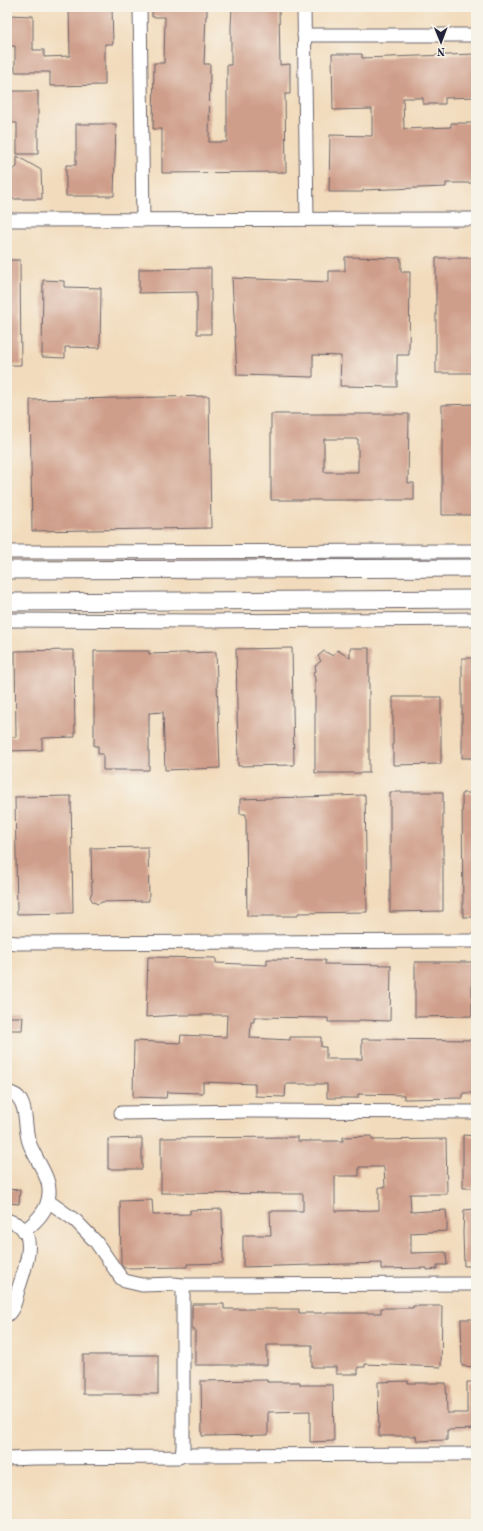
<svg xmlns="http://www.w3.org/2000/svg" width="483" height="1531" viewBox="0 0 483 1531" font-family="'Old Standard TT',serif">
	<rect width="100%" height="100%" fill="#f7f3e8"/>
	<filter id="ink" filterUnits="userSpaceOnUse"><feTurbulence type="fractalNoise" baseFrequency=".025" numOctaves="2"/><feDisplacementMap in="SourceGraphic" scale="8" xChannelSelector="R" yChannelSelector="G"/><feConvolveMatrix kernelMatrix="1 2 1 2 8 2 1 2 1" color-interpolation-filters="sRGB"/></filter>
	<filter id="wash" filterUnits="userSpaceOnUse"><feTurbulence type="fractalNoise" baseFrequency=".012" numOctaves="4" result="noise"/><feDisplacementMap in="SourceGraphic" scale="16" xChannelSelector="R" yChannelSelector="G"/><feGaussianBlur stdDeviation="0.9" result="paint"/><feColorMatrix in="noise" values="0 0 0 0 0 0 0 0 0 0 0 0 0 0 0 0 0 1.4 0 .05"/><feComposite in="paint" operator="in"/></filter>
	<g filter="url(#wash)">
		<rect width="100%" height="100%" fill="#f2dbbc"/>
		<g id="blocks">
			<g fill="#cf9e8a" fill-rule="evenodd">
				<path d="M69,7H112L113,44H105V85L50,86V72H15V46H7V15L33,16V50H44V57L70,56Z"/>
				<path d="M152,7H207V16H206L204,64H210L209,142H227V65H231V26L232,7H279L280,65L290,64V94H285L286,172L162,173V129H153L154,63H164L165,17H152Z"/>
				<path d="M332,54H362V58L476,54V97L445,98V104H423V98H403L404,129L451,127V123H476V183H446V187L363,190V192H329L330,135L372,136V109L333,110Z"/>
				<path d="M7,91H38V154H17V123H7Z"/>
				<path d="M76,124H116L114,196H66V165H76Z"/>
				<path d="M17,156L41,170L42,199H7V172L17,167Z"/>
				<path d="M345,257L401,258V272H410L409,355H397V387L340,386L341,356L313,355V377L237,375L232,278L329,282V271H345Z"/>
				<rect x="436" y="258" width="40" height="115"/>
				<path d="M7,260H20L21,365H7Z"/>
				<path d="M211,268V334H197V292L139,293V269Z"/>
				<path d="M43,280L64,281V287L101,288L100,348L65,347V358L42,357Z"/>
				<path d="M209,396L211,528L32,531L30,400Z"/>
				<path d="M476,404V515H442V405Z"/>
				<path d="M271,414H409L408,483H414V500H271ZM324,439H358V472H324Z"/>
				<path d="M292,648L294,765L238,766L236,649Z"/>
				<path d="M350,648H369V773H315V680L313,672L316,671L315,666L321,661L318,656L324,651L333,656L337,650L350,658Z"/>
				<path d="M74,650L75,737L42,738V750L9,751V737H16L15,651Z"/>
				<path d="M94,651H149V654L216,652L220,768L165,770L163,712L149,713V770H103V754H98V746H94Z"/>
				<rect x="462" y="658" width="14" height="100"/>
				<path d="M393,697H441V764L393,765Z"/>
				<path d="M390,792H443V911L390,912Z"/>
				<path d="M462,793H476V917H463Z"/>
				<path d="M365,795L367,912L298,913V916H247L246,814H240V799Z"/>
				<path d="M71,796L73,913L17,914L15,797Z"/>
				<path d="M148,847L149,901L102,902L98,904L93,902L90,897L92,892L91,848Z"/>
				<path d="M148,957L216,958V963L267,965V959L325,960V964L391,965L390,1021L359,1020V1022H328V1018L254,1017V1022H251L250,1038L290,1040V1037H321V1047H326V1059H362V1039L476,1040V1093H463V1098L404,1099V1095L358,1094V1098H327V1084H286L285,1097L255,1096V1084L203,1082V1093L167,1092L166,1098L133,1097L134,1041L180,1043L181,1035L226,1037L227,1015H179L146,1017Z"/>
				<path d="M415,962H472V1016L415,1017Z"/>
				<path d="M7,1017H23L22,1030H7Z"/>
				<path d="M463,1135L476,1136V1188H463Z"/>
				<path d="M372,1136V1140L446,1139L447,1194H410L411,1212L446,1210L447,1220V1231L411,1233V1253L446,1252L447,1265H437V1269L427,1270V1268L381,1269V1263L243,1267V1235H271L270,1211H303V1194L161,1193V1138L298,1137V1141H343V1137ZM359,1167H384L385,1187H379V1210L335,1211V1176H359Z"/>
				<path d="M142,1138V1169H108V1139Z"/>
				<path d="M7,1189L20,1190L19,1204L7,1203Z"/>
				<path d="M152,1200L153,1215L190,1214V1210L222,1209L223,1263L187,1264V1267L124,1268L121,1264L120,1201Z"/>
				<path d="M476,1209V1266H464L463,1232L464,1210Z"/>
				<path d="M192,1304H224V1309H299V1313H381V1308H413V1306H442L441,1367L365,1364V1367H358V1374H336V1367H312V1345H267V1365H195V1330H192Z"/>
				<path d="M461,1319H476V1367L462,1366Z"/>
				<rect x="83" y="1355" width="75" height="39"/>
				<path d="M267,1380V1382H300V1385H333L334,1441L310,1442V1411L268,1412V1435L202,1436L201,1381Z"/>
				<path d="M408,1381V1383H446L447,1413H467V1382H476V1429L447,1430V1440L417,1441L416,1436H379L378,1382Z"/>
			</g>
		</g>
	</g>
	<g filter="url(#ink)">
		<use href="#blocks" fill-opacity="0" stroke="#6b6368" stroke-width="1"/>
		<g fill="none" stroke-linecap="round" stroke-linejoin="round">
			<defs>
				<g id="minor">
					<path d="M140,7L143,220"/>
					<path d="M304,7L307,219"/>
					<path d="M304,35H476"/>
					<path d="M7,220L476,219"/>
					<path d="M7,552L476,551"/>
					<path d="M7,620L209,621L476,619"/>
					<path d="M7,942L17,943L476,941"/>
					<path d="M7,1092C11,1093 15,1094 18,1097C28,1109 24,1128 29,1142C34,1158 51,1177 49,1194C48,1210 37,1221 24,1231"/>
					<path d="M121,1113L250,1111L476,1112"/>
					<path d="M48,1201L76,1221L96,1242L121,1278L125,1281L142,1285L174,1284L181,1285L476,1284"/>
					<path d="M7,1220C12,1222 17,1223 21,1227C37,1240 23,1274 18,1290C16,1298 14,1310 7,1315"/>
					<path d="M181,1285L183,1292V1447L182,1455"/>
					<path d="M7,1459L34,1458L179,1457L182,1455L476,1454"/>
				</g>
				<g id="major">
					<path d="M7,570L476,568"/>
					<path d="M7,602L476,599"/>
				</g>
			</defs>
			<use href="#minor" stroke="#6b6368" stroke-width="15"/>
			<use href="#major" stroke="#6b6368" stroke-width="19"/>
			<use href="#minor" stroke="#fff" stroke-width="13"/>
			<use href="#major" stroke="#fff" stroke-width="17"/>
		</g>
	</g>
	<rect width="483" height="1531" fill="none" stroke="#f7f3e8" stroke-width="24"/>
	<g transform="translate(441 42) rotate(179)" stroke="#f7f3e8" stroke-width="3" paint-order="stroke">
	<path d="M0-3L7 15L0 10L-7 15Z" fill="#22223b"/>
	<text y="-6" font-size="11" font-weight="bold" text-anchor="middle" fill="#22223b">N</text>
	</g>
</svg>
